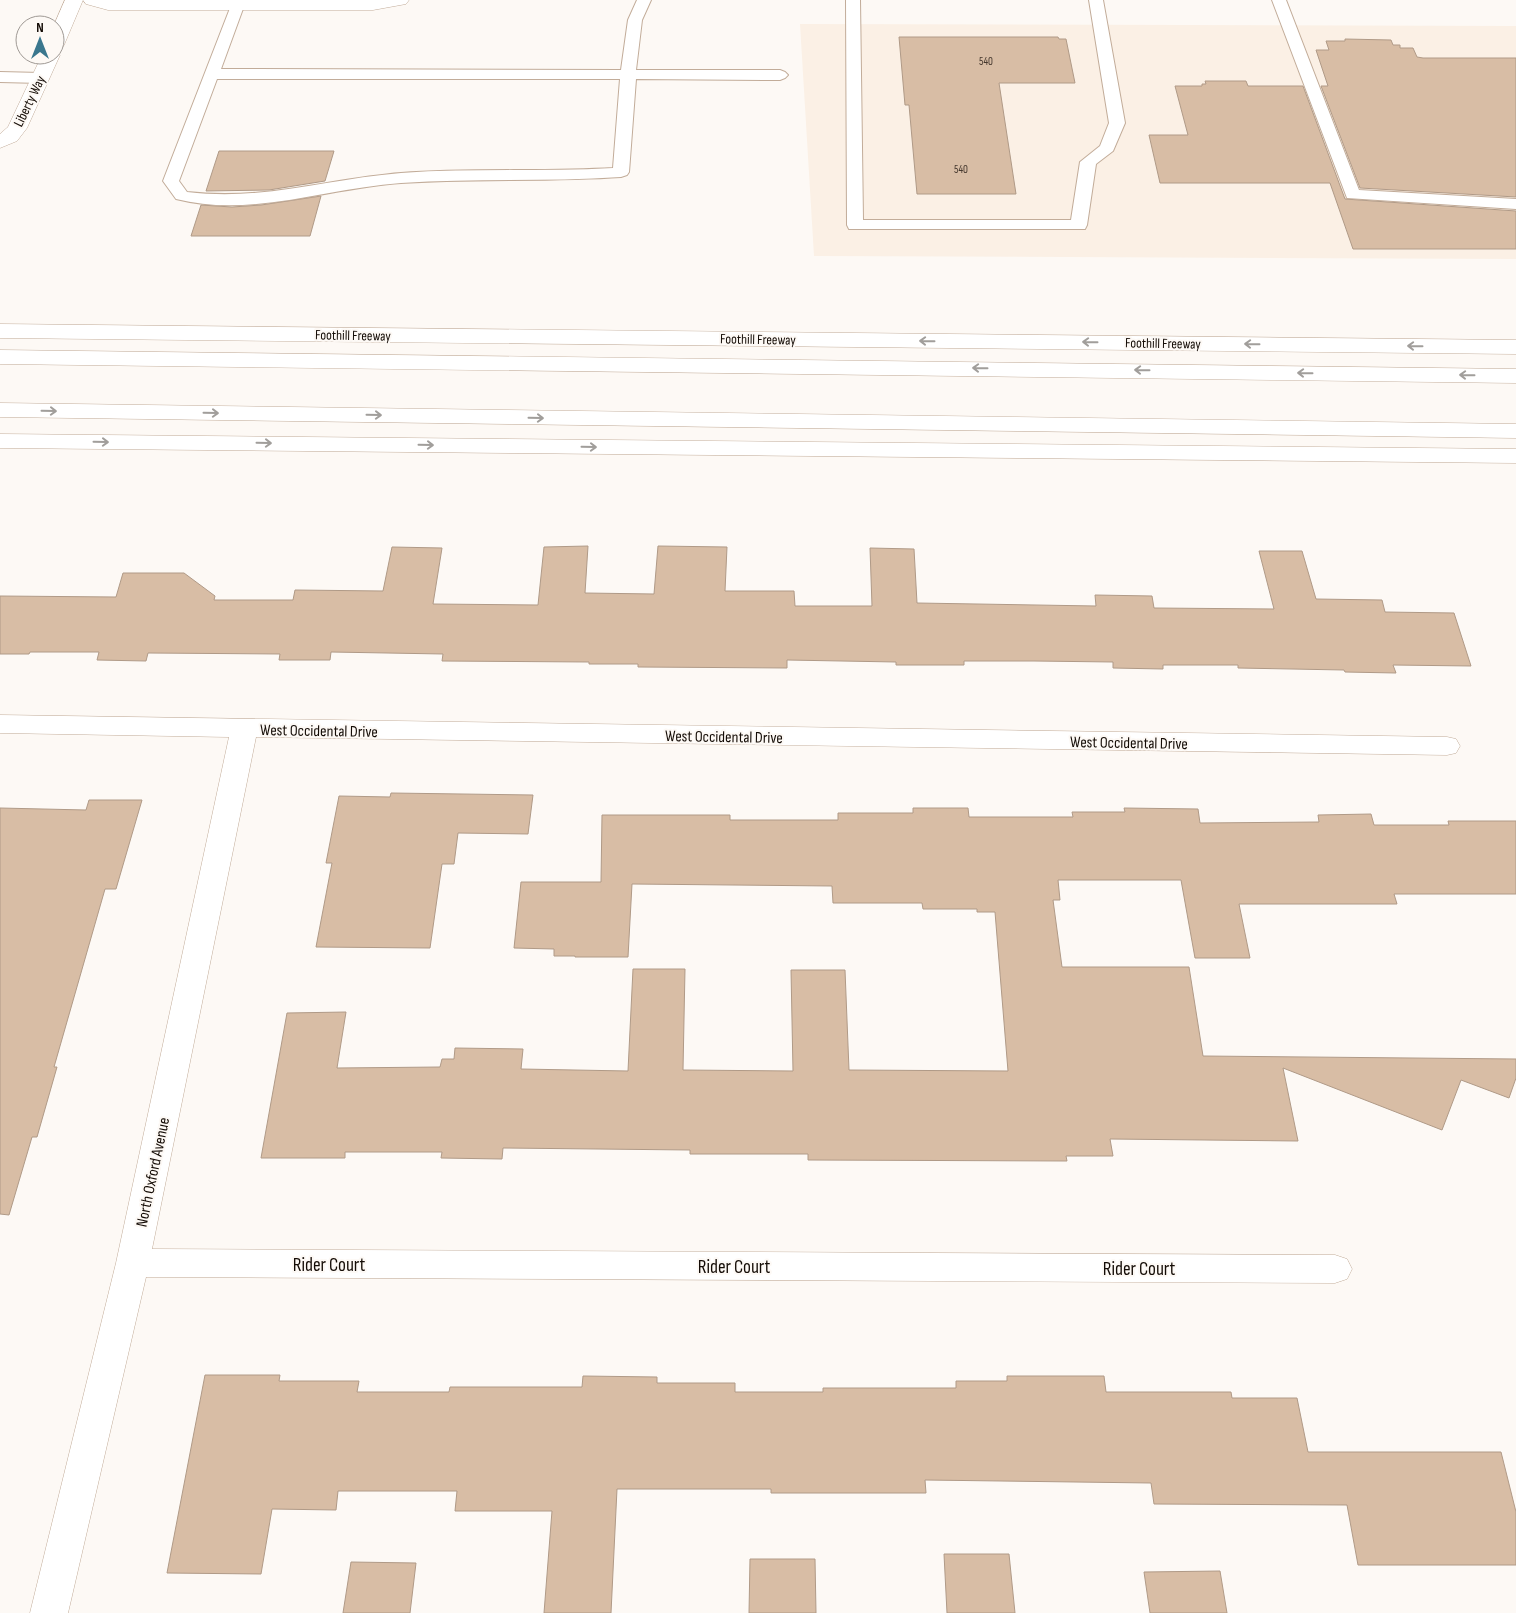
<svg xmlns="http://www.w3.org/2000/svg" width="1516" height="1613" viewBox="0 0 1516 1613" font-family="'Sofia Sans Condensed',sans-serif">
	<rect width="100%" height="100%" fill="#fdf9f5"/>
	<path fill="#fbf0e5" d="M800,24L1516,26V259L814,256Z"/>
	<g fill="#d8bda5" stroke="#b09a87">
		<path d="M899,37H1058L1059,39H1066L1075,83H999L1016,194H917L909,105H905Z"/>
		<path d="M1345,39L1391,40L1393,45H1400V48H1413L1417,57L1423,58H1516V197L1360,188L1321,86H1328L1316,50H1329L1326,41H1345Z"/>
		<path d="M1205,81H1246L1248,86H1303L1345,199L1516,211V249H1353L1330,183H1160L1149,135H1188L1175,86H1202V84H1206Z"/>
		<path d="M219,151H334L325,181L269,190L206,191Z"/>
		<path d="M321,196L310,236H191L201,205L232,207L261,205Z"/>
		<path d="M588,546L585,593L654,594L658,546L727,547L725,591H794L795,606H872L870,548L914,549L917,603L1096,606L1095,595L1152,596L1154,608L1274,609L1259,551H1302L1316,599L1382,600L1385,612L1454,613L1471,666L1393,665L1396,673L1345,672L1344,670L1238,668V665H1163V669L1113,668V662L1034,661H964V665H896V662L787,660V668L638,667V664H589V662L442,661L443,654L331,652L330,660H279L280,654L148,653L146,661L97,660L99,652H30L29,654H0V596L116,597L123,573H184L215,596L214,600H293L295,590L383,591L392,547L442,548L433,604L538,605L544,547Z"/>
		<path d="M391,793L533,795L528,834L458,833L454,864H442L430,948L316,947L332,863H326L339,796L390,797Z"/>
		<path d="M89,800H142L116,889H105L54,1067H57L37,1137H32L9,1215L0,1214V808L86,810Z"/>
		<path d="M913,808H968L969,817H1073L1072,812H1125L1124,808L1198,809L1200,823L1319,822L1318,815L1371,814L1374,825H1449L1448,821H1516V894H1394L1397,904H1239L1250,958H1195L1181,880H1058L1060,900H1053L1062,967H1189L1203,1056L1516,1059V1078L1509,1098L1461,1080L1442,1130L1283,1068L1298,1141L1110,1139L1113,1156H1066L1067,1161L808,1160V1154H690V1150L503,1148L502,1159L441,1158L442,1152H345V1158H261L287,1013L346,1012L337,1068L440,1067L442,1059H454L455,1048L523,1049L521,1069L628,1071L633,969H685L683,1070L793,1071L791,970H845L849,1070L1008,1071L995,912H977V909H923L922,903H833L832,886L632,884L628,957H575V956H554V949L514,948L521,882H601L602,815H730V820H838V813H913Z"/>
		<path d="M205,1375H280L279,1381H359L357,1392H449L450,1387H582L583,1376L657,1377V1383H735V1392H823V1388H956V1381H1007V1376H1104L1106,1392H1231L1232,1398H1297L1308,1452H1501L1516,1512V1565H1358L1347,1505L1154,1504L1151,1483L925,1480L926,1493H771V1489H617L611,1613H544L552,1511H455L457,1491H338L336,1510L272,1509L261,1574L167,1573Z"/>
		<path d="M944,1554H1009L1015,1613H947Z"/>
		<path d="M750,1559H815L816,1613H749Z"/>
		<path d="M351,1562L416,1563L410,1613H343Z"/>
		<path d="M1220,1571L1227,1613H1150L1144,1572Z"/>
	</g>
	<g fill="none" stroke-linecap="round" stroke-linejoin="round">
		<defs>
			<g id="lane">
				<path d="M637,0H651L642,20L636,70H780L785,72L788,75L785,78L780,80L636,79L629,172L627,175L621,177C548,182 474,178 401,183C327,188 251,218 176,199L163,181L232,3H242L244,6L221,69L621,70L628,20ZM217,79H620L613,168C543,172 472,168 401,173C326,179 265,201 187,192L179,181Z"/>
				<path d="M846,0H860L863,220H1071L1080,162L1100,146L1109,123L1089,0H1103L1125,123L1113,151L1096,164L1087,225L1085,229H849L847,225Z"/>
				<path d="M1272,0H1286L1359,190L1516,199V209L1347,198Z"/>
				<path d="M0,72L41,73L46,75L49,78L46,81L41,83L0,82Z"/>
			</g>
			<g id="street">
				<path d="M65,0H83L64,45L61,49L55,50L60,55L27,128L17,141L0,148V134L8,127L42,55H55L54,25Z"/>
				<path d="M0,715L1447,737L1456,739L1460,746L1456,753L1447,755L256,737L152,1249L1335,1255L1347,1259L1352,1269L1347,1279L1335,1283L146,1277L68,1613H30L116,1263L229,737L0,733Z"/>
			</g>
			<path id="primary" d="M83,0H409L406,4L373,10H108L86,4Z"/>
			<g id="highway">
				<path d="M0,324L1516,340V354L0,338Z"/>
				<path d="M0,350L1516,369V383L0,364Z"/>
				<path d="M0,403L1516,424V438L0,417Z"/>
				<path d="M0,434L1516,449V463L0,448Z"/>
			</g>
		</defs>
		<use href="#lane" stroke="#c2ac99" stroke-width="2"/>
		<use href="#street" stroke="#c2ac99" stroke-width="1"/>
		<use href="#primary" stroke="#c2ac99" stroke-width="1"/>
		<use href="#highway" stroke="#c2ac99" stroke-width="1"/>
		<use href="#lane" fill="#fff" fill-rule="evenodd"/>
		<use href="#street" fill="#fff" fill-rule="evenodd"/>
		<use href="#primary" fill="#fff" fill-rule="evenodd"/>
		<use href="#highway" fill="#fff" fill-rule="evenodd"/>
	</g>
	<defs><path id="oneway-shaft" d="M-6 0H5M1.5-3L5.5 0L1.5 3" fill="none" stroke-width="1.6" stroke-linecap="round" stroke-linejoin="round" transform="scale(1.25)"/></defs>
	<g stroke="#a19e9b">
		<use href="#oneway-shaft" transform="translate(927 341) rotate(-179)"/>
		<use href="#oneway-shaft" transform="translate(1090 342) rotate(-179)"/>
		<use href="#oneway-shaft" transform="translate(1252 344) rotate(-179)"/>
		<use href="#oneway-shaft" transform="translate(1415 346) rotate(-179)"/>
		<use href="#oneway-shaft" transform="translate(980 368) rotate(-179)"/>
		<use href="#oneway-shaft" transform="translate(1142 370) rotate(-179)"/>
		<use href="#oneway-shaft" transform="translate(1305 373) rotate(-179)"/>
		<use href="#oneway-shaft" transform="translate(1467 375) rotate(-179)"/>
		<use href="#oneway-shaft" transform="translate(49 411) rotate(1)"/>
		<use href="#oneway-shaft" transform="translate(211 413) rotate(1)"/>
		<use href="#oneway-shaft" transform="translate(374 415) rotate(1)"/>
		<use href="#oneway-shaft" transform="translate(536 418) rotate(1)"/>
		<use href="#oneway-shaft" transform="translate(101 442) rotate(1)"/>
		<use href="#oneway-shaft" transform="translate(264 443) rotate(1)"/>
		<use href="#oneway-shaft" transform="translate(426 445) rotate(1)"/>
		<use href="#oneway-shaft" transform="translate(589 447) rotate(1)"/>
	</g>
	<g text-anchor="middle" stroke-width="4" stroke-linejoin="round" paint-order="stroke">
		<g font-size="11" fill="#45382e">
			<text x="986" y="65">540</text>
			<text x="961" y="173">540</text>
		</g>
		<g font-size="14" fill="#140c06" stroke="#fdf9f5">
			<text transform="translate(29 101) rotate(-64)" y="5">Liberty Way</text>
			<text transform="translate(353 335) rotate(1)" y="5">Foothill Freeway</text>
			<text transform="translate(758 339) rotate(1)" y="5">Foothill Freeway</text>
			<text transform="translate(1163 343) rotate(1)" y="5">Foothill Freeway</text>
		</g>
		<g font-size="16" fill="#140c06" stroke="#fdf9f5">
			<text transform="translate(319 730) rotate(1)" y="6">West Occidental Drive</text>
			<text transform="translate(724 736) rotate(1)" y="6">West Occidental Drive</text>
			<text transform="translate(1129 742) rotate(1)" y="6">West Occidental Drive</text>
			<text transform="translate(152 1172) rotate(-78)" y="6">North Oxford Avenue</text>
		</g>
		<g font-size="19" fill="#140c06" stroke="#fdf9f5">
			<text x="329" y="1271">Rider Court</text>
			<text x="734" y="1273">Rider Court</text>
			<text x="1139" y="1275">Rider Court</text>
		</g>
	</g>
	<g transform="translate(40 40)"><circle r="24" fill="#fdf9f5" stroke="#a09a95"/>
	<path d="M0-4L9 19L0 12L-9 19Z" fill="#3a778e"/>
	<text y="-8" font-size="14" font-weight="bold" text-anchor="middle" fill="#140c06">N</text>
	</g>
</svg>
